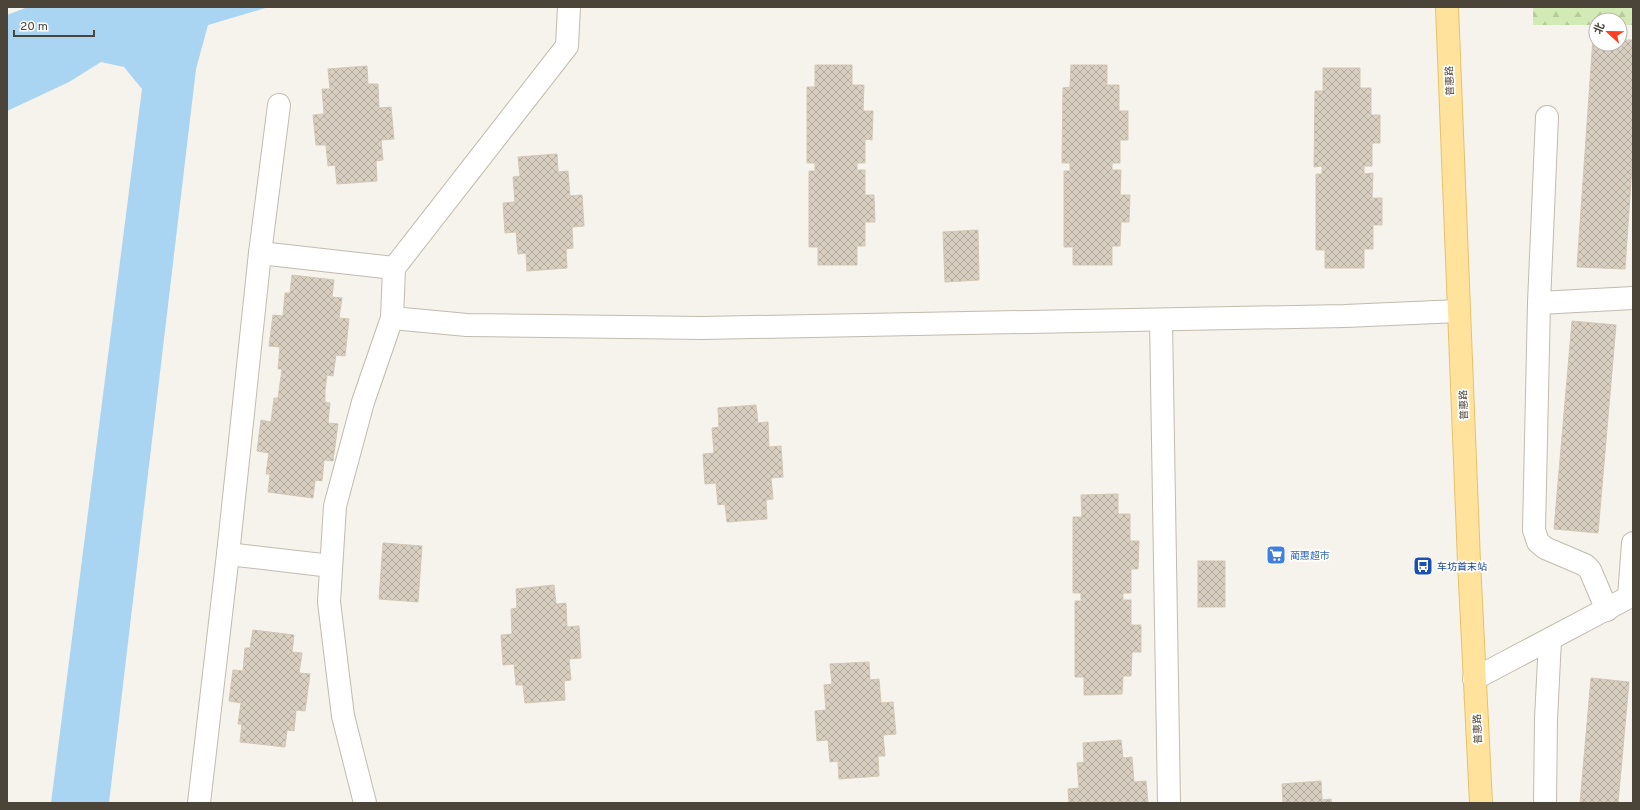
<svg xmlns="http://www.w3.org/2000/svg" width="1640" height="810" viewBox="0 0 1640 810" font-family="Overpass,'Noto Sans SC',sans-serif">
	<defs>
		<pattern id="forest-firs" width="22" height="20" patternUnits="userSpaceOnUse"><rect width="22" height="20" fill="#d2eab5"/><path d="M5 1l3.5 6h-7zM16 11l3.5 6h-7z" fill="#b6ca9c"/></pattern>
		<pattern id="building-cross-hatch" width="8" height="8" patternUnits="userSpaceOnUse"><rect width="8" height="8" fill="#d8cfc1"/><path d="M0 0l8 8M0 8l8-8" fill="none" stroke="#b1aa9e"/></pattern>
	</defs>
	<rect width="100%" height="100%" fill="#f6f3ec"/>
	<path fill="url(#forest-firs)" d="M1533,7H1633V25H1620V20H1596V25H1533Z"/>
	<path fill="#a9d4f2" d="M28,7H269L208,25L196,69L109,803H51L142,89L124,67L101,62L69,82L7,111V15Z"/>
	<g fill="url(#building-cross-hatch)" stroke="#d3c7b4">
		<path d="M1593,38H1596V44H1620V40H1633V152L1625,269L1577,267Z"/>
		<path d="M815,65H852V85H864L863,111H873L872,140L865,139V163H857V170H865V195H874L875,222H865V246H857V265H818V247H809V171H815V163H807V87H815Z"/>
		<path d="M1071,65H1107V85H1119V111H1128V140H1120V163H1112V170H1121L1120,195H1130L1129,222H1121L1120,246H1112V265H1073V247H1064V171H1070V163H1062L1063,88L1070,87Z"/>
		<path d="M367,66L368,84H378L379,108L391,107L394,139L381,140L383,160L376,161L377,181L337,184L335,165L328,166L326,145H316L313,115L324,114L322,89H330L328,69Z"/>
		<path d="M1323,68H1360V88H1371V115H1380V143H1372V166H1364V174L1373,173L1372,198H1382V225H1373V249H1364V268H1325V250H1316V174H1322V166L1314,167L1315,91H1323Z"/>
		<path d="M557,154L558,172L568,171L570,196L582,195L584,226L572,227L573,248L566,249L567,268L527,271L526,253L518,254L516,232L505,233L503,203L515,202L513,177L520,176L518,157Z"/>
		<path d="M978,230L979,280L945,282L943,232Z"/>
		<path d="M292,275L334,280L332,297L342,298L339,318L349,319L345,356L336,355L333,376L327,375L325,390V402L330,403L328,423L338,424L333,461L324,460L322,481L315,480L313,498L268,492L270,474H266L269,453L257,451L261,420L271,422L274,398H278L282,369H278L280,347L269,346L273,315L283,316L285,293H290Z"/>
		<path d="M1572,321L1616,325L1598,533L1554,529Z"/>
		<path d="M756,405L758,423L768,422L769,447L781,446L783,477L771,478L773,499L766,500L767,519L727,522L725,504L718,505L716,483L705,484L703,454L714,453L712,428L719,427L718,408Z"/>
		<path d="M1118,494V514H1130V541H1139L1138,569H1131V593H1123V600H1131V625H1141V652H1132L1131,676H1123L1122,694L1084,695V677H1075V601H1081V593H1073V517H1082L1081,495Z"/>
		<path d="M383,543L422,546L418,602L379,599Z"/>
		<rect x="1198" y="561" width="27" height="46"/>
		<path d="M554,585L556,604L566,603L567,627L579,626L581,658L569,659L571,680L564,681L565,700L525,703L523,685H516L514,664L503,665L501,635L512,634L511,609L517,608L516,589Z"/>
		<path d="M253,630L294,635L292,652L302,653L299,673L310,674L305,711L296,710L294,731L287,730L285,747L240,742L242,724H238L241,703L229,701L233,670L243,671L245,648H250Z"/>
		<path d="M869,662L870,680L879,679L881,703L893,702L896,734L883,735L885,756H878L879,776L839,779L838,761L830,762L828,740L817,741L815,711L826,710L824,685L832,684L830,664Z"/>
		<path d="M1591,678L1629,682L1618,803H1580Z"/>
		<path d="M1121,740L1123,758L1132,757L1134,782L1146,781L1148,803H1069L1068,789L1079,788L1077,763L1084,762L1083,743Z"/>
		<path d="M1321,781L1322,800L1331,799L1332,803H1283L1282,784Z"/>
	</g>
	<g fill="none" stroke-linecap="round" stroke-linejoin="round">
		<defs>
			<g id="minor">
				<path d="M1547,117L1539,303L1534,530L1538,542L1545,548L1585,565L1590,570L1607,610"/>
				<path d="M260,253L394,268"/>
				<path d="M1539,303L1633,298"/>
				<path d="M392,318L467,325L703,328L1345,316L1459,311"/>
				<path d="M1161,320L1169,803"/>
				<path d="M228,554L260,253L279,105"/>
				<path d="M1629,597L1633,543"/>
				<path d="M1474,679L1633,595"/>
				<path d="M199,803L228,554L331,566"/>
				<path d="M365,803L343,716L329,602L335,506L363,402L392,318L394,268L567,46L569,7"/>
				<path d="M1545,803L1546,719L1550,640"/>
			</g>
			<path id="major" d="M1447,7L1469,562L1481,803"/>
		</defs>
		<use href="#minor" stroke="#c2bbae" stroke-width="24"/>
		<use href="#major" stroke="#e6c16a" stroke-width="24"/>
		<use href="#minor" stroke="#fff" stroke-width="22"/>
		<use href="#major" stroke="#ffe39c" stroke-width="22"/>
	</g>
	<defs>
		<symbol id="supermarket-square" viewBox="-11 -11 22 22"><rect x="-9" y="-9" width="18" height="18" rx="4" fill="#3f7fe0" stroke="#fff"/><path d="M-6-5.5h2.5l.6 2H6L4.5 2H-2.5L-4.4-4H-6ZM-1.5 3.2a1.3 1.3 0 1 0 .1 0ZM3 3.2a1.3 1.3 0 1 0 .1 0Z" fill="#fff"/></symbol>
		<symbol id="bus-square" viewBox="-11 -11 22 22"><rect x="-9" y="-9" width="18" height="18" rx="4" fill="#1a4fb4" stroke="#fff"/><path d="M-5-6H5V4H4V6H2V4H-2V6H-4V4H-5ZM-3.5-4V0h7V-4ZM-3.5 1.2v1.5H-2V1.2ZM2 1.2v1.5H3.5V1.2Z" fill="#fff"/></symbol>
	</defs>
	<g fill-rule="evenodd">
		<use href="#supermarket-square" x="1265" y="544" width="22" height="22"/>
		<use href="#bus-square" x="1412" y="555" width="22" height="22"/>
	</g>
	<g text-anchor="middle" stroke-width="3.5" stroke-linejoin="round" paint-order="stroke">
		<g font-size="10" fill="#4b4439" stroke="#fff">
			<text transform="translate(1449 81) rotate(-92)" y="4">普惠路</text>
			<text transform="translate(1463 405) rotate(-92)" y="4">普惠路</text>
			<text transform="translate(1477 729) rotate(-93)" y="4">普惠路</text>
		</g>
		<g font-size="10" fill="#366cbe" stroke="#fff" text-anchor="start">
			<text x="1290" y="559">蔺惠超市</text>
		</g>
		<g font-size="10" fill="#164399" stroke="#fff" text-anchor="start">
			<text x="1437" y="570">车坊首末站</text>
		</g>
	</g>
	<rect width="1640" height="810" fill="none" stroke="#4b4439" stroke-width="16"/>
	<g transform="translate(1608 32) rotate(292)"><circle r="19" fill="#ffffff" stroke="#b7b4b0"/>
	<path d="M0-3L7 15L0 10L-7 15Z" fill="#fc3f1d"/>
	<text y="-6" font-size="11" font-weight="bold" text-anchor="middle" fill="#4b4439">北</text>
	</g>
	<path d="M14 30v6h80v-6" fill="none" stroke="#4b4439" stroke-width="2"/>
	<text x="20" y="30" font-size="12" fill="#4b4439" stroke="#ffffff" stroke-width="3" paint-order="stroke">20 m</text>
</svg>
